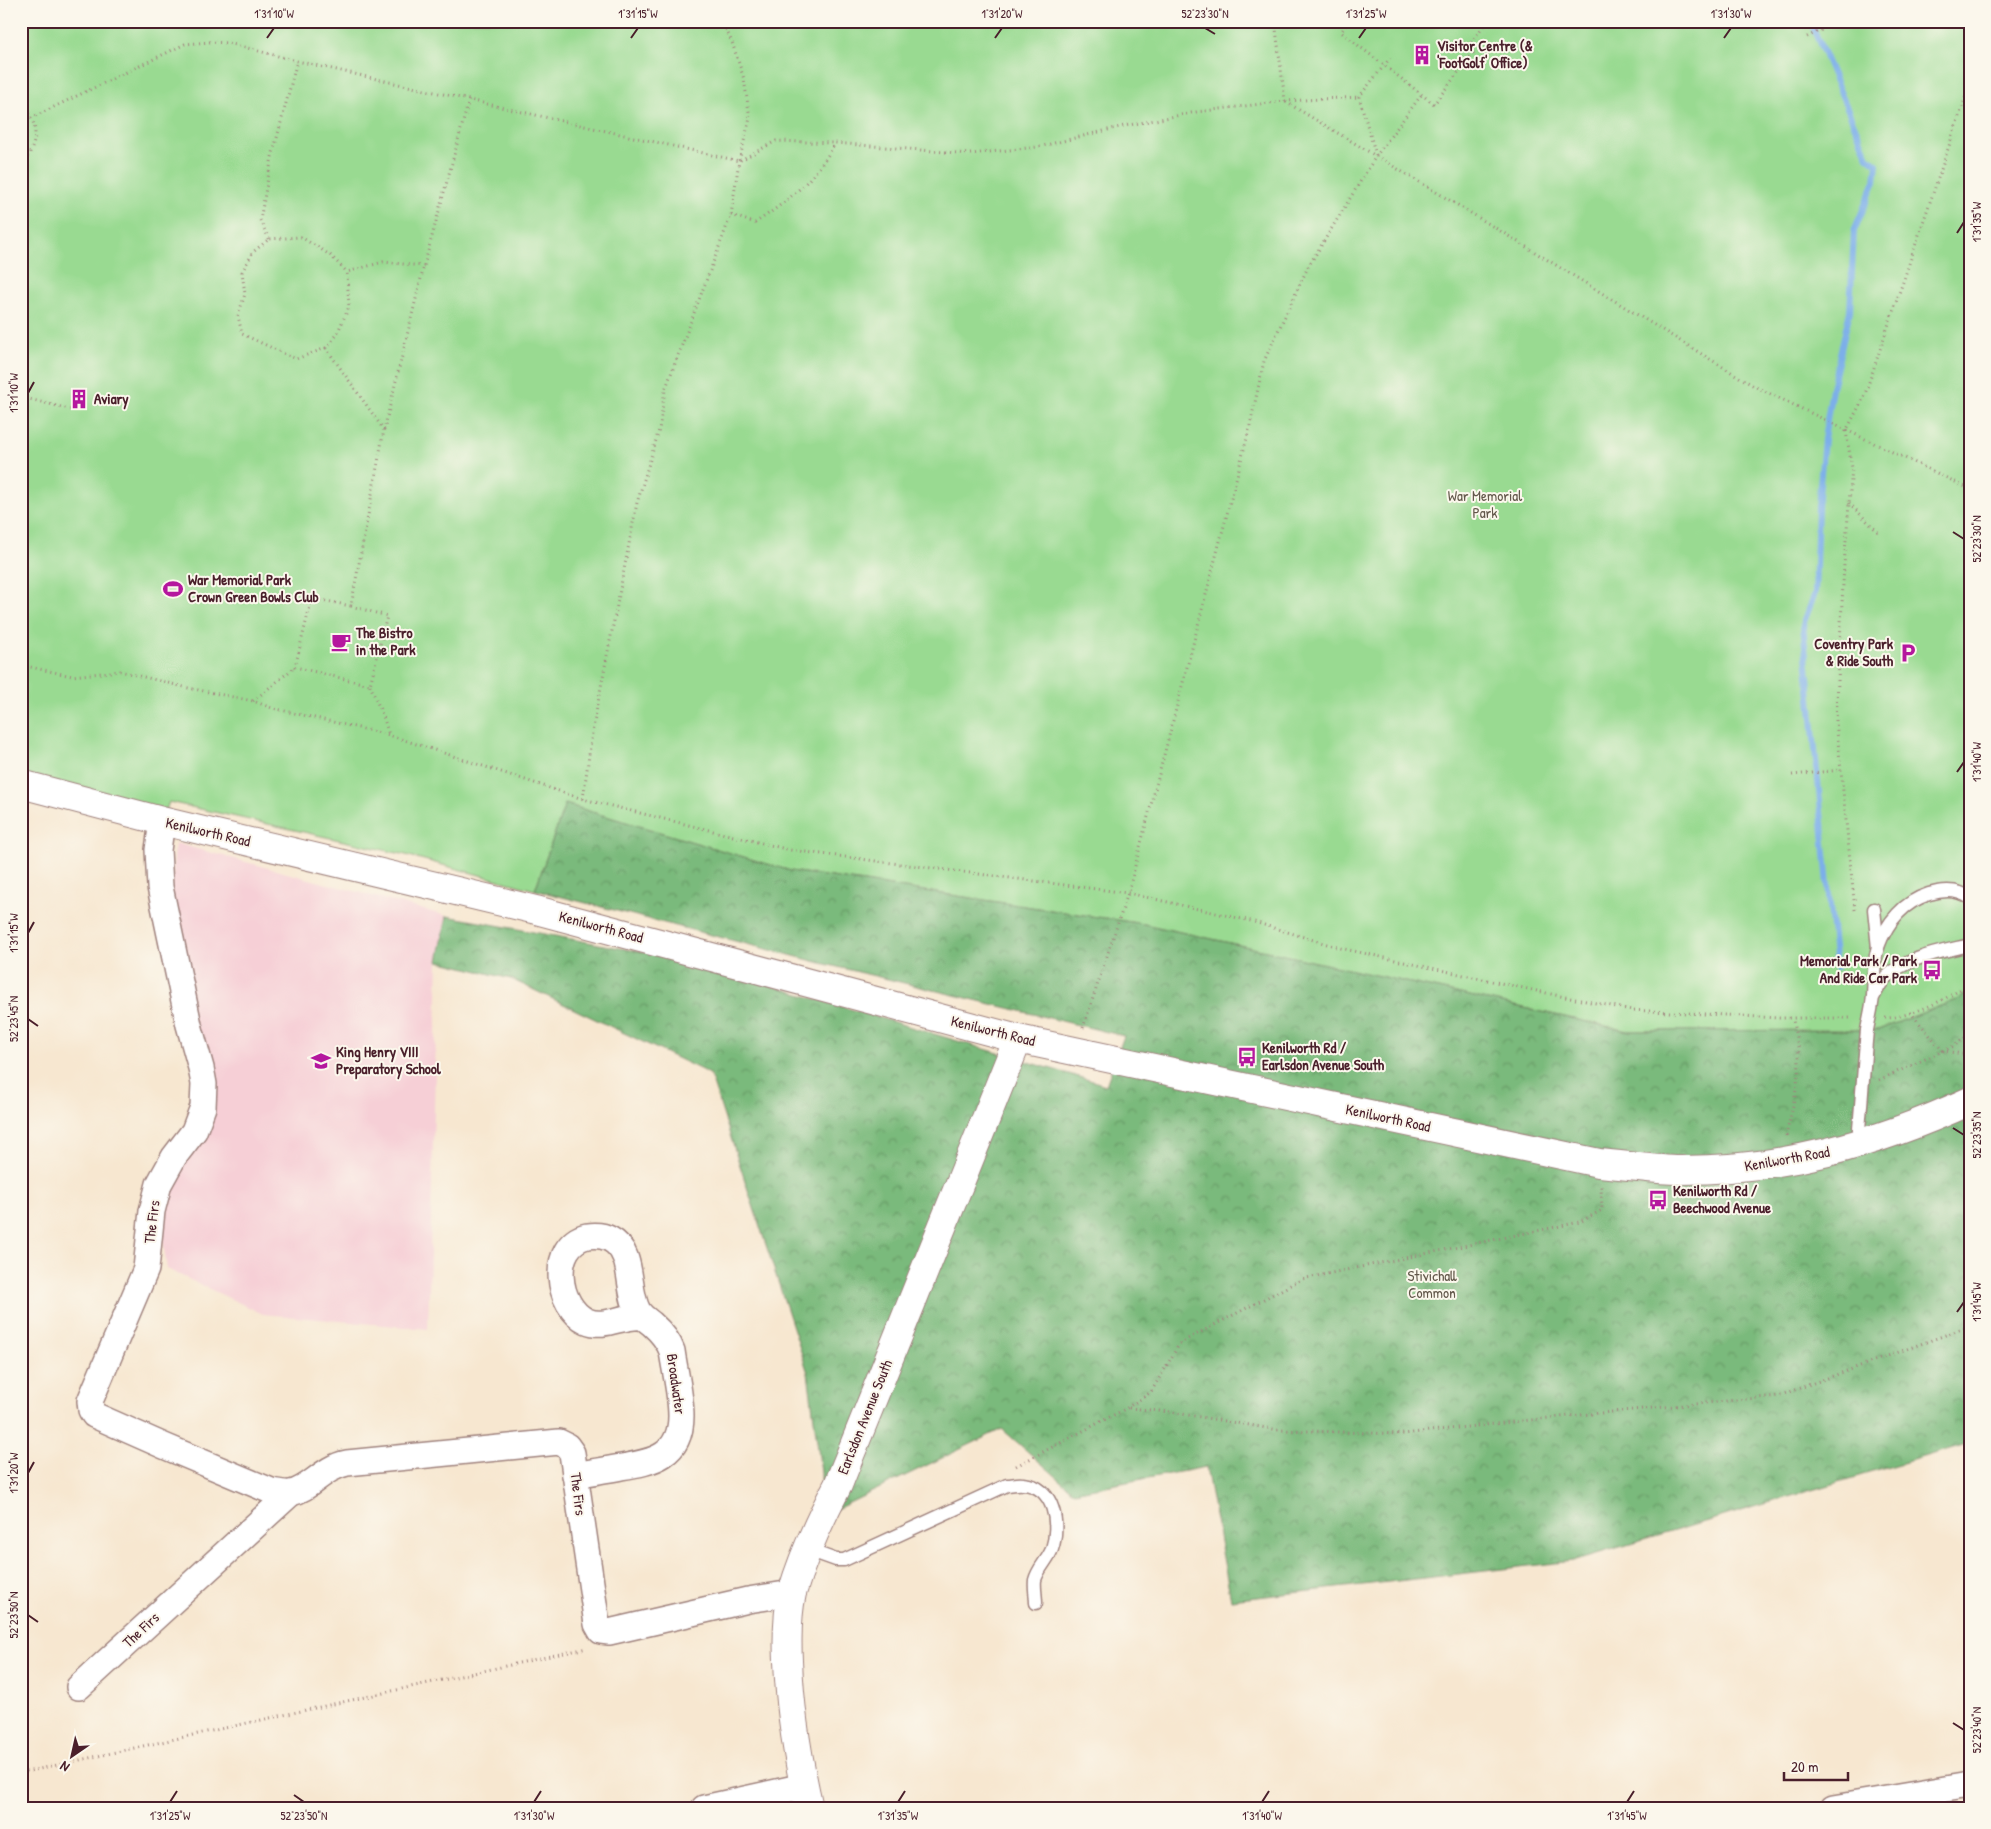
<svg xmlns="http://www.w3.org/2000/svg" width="1991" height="1829" viewBox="0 0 1991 1829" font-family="'Patrick Hand',sans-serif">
	<defs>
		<pattern id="forest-crowns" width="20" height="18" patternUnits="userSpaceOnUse" patternTransform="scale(1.25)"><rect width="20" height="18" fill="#7aba7b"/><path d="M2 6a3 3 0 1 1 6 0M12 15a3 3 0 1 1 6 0" fill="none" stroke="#669765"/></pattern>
	</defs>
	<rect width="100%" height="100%" fill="#fbf7ec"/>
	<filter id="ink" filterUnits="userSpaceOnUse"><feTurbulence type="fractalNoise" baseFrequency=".02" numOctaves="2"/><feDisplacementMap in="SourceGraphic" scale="10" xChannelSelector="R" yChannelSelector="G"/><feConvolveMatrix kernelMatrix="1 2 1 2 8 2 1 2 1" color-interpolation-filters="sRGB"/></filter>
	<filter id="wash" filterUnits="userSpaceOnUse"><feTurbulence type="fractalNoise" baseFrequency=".0096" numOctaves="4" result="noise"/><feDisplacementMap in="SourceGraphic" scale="20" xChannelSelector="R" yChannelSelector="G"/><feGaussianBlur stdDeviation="1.12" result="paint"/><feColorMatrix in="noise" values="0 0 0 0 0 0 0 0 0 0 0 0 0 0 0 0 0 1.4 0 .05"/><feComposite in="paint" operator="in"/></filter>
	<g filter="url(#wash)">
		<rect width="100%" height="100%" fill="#f7e7d0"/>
		<path fill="#f6cfd6" d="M175,843L447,916L438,961L428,1329L263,1314L167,1269L161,1226L171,1181L212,1117L171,900Z"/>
		<path fill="#99da91" stroke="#727c5e" d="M21,21H1970V991L1961,998L1878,1030L1628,1031L1144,924L791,871L565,804L535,890L402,854L169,802L162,821L21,784Z"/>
		<path fill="url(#forest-crowns)" stroke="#626c53" d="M565,804L791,871L1144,924L1628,1031L1878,1030L1961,998L1970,991V1443L1573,1561L1231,1600L1206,1467L1074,1492L1002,1429L822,1516L821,1472L808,1373L710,1074L511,979L438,961L447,916L685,960L1106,1085L1124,1036L821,963L535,890Z"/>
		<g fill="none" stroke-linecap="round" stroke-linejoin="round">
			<path stroke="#7cafe9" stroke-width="6" d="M1810,21L1868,157L1877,164L1875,181L1854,231L1850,311L1832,388L1824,439L1818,507L1815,593L1803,625L1836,968"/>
		</g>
	</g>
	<g filter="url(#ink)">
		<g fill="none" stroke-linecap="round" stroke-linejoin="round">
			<defs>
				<g id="service">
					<path d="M1874,909L1878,948"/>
					<path d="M1874,996C1877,990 1880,984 1884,979C1906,957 1941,952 1970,945"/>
					<path d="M1862,1144L1859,1129C1862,1096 1864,1063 1867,1030C1869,1019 1872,1008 1873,996C1874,980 1873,962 1878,947C1887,922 1904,902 1929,894C1942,890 1958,889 1970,898"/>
					<path d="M808,1550L836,1560H844L1007,1485C1012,1485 1018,1483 1023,1484C1055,1486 1060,1525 1052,1549C1048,1560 1038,1568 1035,1580C1034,1587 1036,1596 1036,1603"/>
				</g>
				<g id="minor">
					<path d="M162,821L158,850L160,887L189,1025L201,1068L204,1084L203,1107L194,1131L174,1157L159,1184L152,1211L146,1269L90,1401L91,1410L94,1415L164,1446L271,1491C277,1492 285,1494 291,1493C311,1489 322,1468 347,1463L559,1442L567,1446L572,1453L597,1624L601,1631L609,1632L748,1600L792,1593"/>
					<path d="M575,1475C591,1472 606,1470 621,1467C653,1462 681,1456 681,1416C681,1395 675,1372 672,1351C668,1340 661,1332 652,1324C647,1320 642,1317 638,1311C626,1289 635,1252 610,1239C603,1235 594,1235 587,1236C549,1245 556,1307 587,1321C605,1329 624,1314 643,1317"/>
					<path d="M79,1687L291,1493"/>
					<path d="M704,1808L804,1786"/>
					<path d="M1833,1808L1970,1785"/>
				</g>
				<path id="secondary" d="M809,1808C798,1760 790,1711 788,1661C787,1639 787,1615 792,1593C803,1556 820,1519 838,1485L1018,1039"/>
				<path id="primary" d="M21,784L162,821L536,910L1018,1039L1599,1163C1624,1165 1650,1169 1675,1170C1781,1171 1874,1145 1970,1101"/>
			</defs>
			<use href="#service" stroke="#a0837e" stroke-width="15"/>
			<use href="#minor" stroke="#a0837e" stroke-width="28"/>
			<use href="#secondary" stroke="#a0837e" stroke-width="30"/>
			<use href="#primary" stroke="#a0837e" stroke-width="30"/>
			<g stroke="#a0837e" stroke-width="3" stroke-dasharray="1 4" stroke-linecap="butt">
				<path d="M1275,21L1285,101"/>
				<path d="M1349,21L1341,32L1434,104L1473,53L1467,48L1487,21"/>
				<path d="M1807,37L1823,29"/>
				<path d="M1286,102L1461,207L1754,386L1970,489"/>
				<path d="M21,107C42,121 37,149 21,164"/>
				<path d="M31,118L185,44L210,42L228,43L297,61L739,161L776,141L835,143L970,154L1038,147L1124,126L1196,112L1285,101L1359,97"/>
				<path d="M1376,155L1359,97L1390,58"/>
				<path d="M731,215L755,223C788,201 816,179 835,143"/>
				<path d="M269,239L260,220L272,157L297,61"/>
				<path d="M326,348L296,359L242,334L238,316L245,294L242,272L253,252L269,239L301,237L330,255L347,272"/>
				<path d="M21,397L73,410L82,405"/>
				<path d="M384,430L326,348L336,336L349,307L347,272L383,262L424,266"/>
				<path d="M1849,503L1880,534"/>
				<path d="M351,606L387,616L370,685L295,667L312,598L351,606L384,430L424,266L469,100"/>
				<path d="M21,665L72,676L120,671L184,687L253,701L272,708L389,735L583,799L790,850L1128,893L1251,921L1340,948L1560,996L1632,1010L1779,1018H1853"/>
				<path d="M370,685L384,719L389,735"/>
				<path d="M253,701L295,667"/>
				<path d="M1792,775L1841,770"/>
				<path d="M583,799L592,733L637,503L659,430L665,390L731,215L739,161L750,118L744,79L732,42L722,21"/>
				<path d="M1855,910L1836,721L1844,565L1852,468L1846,431L1864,397L1970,84"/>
				<path d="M1910,1012L1943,1051L1970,1055"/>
				<path d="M1885,1018C1908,1018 1952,998 1970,982"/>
				<path d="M1083,1028L1128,893L1249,430L1264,361L1308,267L1376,156L1422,94"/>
				<path d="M1879,1080L1954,1046L1970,1034"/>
				<path d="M1786,1136C1792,1110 1799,1084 1799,1057C1799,1045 1794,1032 1793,1018"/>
				<path d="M1129,1408L1170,1412L1279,1430L1403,1434L1549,1418L1778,1396L1970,1326"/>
				<path d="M1016,1466L1127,1408L1151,1392L1180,1343L1302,1279L1580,1222L1602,1210L1601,1186"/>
				<path d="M21,1773L587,1648"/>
			</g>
			<use href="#service" stroke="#fff" stroke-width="12"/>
			<use href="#minor" stroke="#fff" stroke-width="25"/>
			<use href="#secondary" stroke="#fff" stroke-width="28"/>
			<use href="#primary" stroke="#fff" stroke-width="28"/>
		</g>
	</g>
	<path fill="none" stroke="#4a1f2b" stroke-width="2" d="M1205,28L1215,34M267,38L274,28M631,38L638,28M995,38L1002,28M1359,38L1366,28M1724,38L1731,28M1957,233L1964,222M28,393L34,382M1953,532L1964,539M1957,772L1964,762M28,933L34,922M28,1019L38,1026M1953,1128L1964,1135M1957,1312L1964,1302M28,1473L34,1462M28,1615L38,1622M1953,1723L1964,1730M294,1795L304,1802M170,1802L177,1791M534,1802L541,1791M898,1802L905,1791M1262,1802L1269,1791M1627,1802L1634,1791"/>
	<defs>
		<symbol id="building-bare" viewBox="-9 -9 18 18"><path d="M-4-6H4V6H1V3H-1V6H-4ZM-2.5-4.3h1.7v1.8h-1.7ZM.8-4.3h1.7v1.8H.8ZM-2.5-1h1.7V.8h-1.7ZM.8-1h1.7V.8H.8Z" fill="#b5179e" stroke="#fbf7ec" stroke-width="2.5" paint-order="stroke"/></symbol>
		<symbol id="stadium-bare" viewBox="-9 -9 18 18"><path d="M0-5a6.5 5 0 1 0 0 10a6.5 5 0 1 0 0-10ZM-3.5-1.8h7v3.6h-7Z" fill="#b5179e" stroke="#fbf7ec" stroke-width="2.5" paint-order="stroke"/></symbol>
		<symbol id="cafe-bare" viewBox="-9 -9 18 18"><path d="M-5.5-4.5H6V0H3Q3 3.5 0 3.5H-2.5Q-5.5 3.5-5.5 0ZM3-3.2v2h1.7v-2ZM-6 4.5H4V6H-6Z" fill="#b5179e" stroke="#fbf7ec" stroke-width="2.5" paint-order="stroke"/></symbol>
		<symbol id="parking-bare" viewBox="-9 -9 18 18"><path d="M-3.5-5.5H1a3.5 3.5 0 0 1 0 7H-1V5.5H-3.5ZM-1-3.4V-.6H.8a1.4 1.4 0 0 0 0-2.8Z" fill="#b5179e" stroke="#fbf7ec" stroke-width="2.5" paint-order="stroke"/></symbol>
		<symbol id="bus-bare" viewBox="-9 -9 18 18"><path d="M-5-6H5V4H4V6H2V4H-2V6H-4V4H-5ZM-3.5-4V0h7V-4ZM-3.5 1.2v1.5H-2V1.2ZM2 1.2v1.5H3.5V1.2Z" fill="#b5179e" stroke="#fbf7ec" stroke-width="2.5" paint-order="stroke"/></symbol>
		<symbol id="school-bare" viewBox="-9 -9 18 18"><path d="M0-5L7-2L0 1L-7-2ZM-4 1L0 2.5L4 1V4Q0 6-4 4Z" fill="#b5179e" stroke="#fbf7ec" stroke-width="2.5" paint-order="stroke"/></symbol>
	</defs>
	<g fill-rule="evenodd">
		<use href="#building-bare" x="1408" y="41" width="28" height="28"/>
		<use href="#building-bare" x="65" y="385" width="28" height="28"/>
		<use href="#stadium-bare" x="159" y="575" width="28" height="28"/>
		<use href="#cafe-bare" x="327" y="628" width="28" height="28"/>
		<use href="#parking-bare" x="1894" y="639" width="28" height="28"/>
		<use href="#bus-bare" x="1918" y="956" width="28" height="28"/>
		<use href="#bus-bare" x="1233" y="1043" width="28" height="28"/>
		<use href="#school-bare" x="307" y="1047" width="28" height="28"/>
		<use href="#bus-bare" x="1644" y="1186" width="28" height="28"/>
	</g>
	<g text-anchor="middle" stroke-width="4" stroke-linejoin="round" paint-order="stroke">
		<g font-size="15" font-weight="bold" fill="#4a1f2b" stroke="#fbf7ec" text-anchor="start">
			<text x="1437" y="51">Visitor Centre (&amp;<tspan x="1437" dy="17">'FootGolf' Office)</tspan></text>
			<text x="94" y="404">Aviary</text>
			<text x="188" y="585">War Memorial Park<tspan x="188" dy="17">Crown Green Bowls Club</tspan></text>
			<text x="356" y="638">The Bistro<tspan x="356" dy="17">in the Park</tspan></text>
			<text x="1893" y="649" text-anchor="end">Coventry Park<tspan x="1893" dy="17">&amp; Ride South</tspan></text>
			<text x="1917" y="966" text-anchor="end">Memorial Park / Park<tspan x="1917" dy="17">And Ride Car Park</tspan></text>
			<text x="1262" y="1053">Kenilworth Rd /<tspan x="1262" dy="17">Earlsdon Avenue South</tspan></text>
			<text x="336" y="1057">King Henry VIII<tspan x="336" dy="17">Preparatory School</tspan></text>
			<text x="1673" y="1196">Kenilworth Rd /<tspan x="1673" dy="17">Beechwood Avenue</tspan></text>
		</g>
		<g font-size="15" fill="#62574a" stroke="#fbf7ec">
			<text x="1485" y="501">War Memorial<tspan x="1485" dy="17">Park</tspan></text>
			<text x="1432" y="1281">Stivichall<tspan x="1432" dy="17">Common</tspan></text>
		</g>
		<g font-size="15" fill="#4a1f2b" stroke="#fbf7ec">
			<text transform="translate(208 832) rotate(13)" y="5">Kenilworth Road</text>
			<text transform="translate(601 927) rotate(15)" y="5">Kenilworth Road</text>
			<text transform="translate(993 1031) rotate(14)" y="5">Kenilworth Road</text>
			<text transform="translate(1388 1118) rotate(12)" y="5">Kenilworth Road</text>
			<text transform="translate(1787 1159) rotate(-10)" y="5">Kenilworth Road</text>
			<text transform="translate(152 1222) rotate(-83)" y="5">The Firs</text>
			<text transform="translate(676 1384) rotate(82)" y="5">Broadwater</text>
			<text transform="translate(865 1417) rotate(-68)" y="5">Earlsdon Avenue South</text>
			<text transform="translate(578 1494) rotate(83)" y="5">The Firs</text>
			<text transform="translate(141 1630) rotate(-43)" y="5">The Firs</text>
		</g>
	</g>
	<rect width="1991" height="1829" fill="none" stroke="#fbf7ec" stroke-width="55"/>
	<g transform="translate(72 1756) rotate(214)" stroke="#fbf7ec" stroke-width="4" paint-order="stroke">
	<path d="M0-4L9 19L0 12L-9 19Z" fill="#4a1f2b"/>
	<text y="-8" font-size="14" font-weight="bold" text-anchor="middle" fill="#4a1f2b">N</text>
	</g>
	<path d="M1784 1772v8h64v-8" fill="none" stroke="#4a1f2b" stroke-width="2.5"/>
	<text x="1791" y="1772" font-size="15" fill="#4a1f2b" stroke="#fbf7ec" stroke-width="4" paint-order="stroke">20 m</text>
	<rect x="28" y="28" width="1936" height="1774" fill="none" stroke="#4a1f2b" stroke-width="2"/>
	<g font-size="12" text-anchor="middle" fill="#4a1f2b">
		<text x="274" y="18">1°31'10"W</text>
		<text x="638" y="18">1°31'15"W</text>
		<text x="1002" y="18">1°31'20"W</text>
		<text x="1205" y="18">52°23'30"N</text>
		<text x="1366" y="18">1°31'25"W</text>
		<text x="1731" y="18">1°31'30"W</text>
		<text transform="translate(1977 222) rotate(-90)" y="4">1°31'35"W</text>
		<text transform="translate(14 393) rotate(-90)" y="4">1°31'10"W</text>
		<text transform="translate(1977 539) rotate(-90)" y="4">52°23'30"N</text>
		<text transform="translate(1977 762) rotate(-90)" y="4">1°31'40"W</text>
		<text transform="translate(14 933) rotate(-90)" y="4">1°31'15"W</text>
		<text transform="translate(14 1019) rotate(-90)" y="4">52°23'45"N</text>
		<text transform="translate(1977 1135) rotate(-90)" y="4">52°23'35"N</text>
		<text transform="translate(1977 1302) rotate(-90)" y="4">1°31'45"W</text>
		<text transform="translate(14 1473) rotate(-90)" y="4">1°31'20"W</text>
		<text transform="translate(14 1615) rotate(-90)" y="4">52°23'50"N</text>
		<text transform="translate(1977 1730) rotate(-90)" y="4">52°23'40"N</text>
		<text x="170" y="1820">1°31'25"W</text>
		<text x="304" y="1820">52°23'50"N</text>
		<text x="534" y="1820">1°31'30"W</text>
		<text x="898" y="1820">1°31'35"W</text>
		<text x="1262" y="1820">1°31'40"W</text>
		<text x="1627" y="1820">1°31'45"W</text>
	</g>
</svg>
